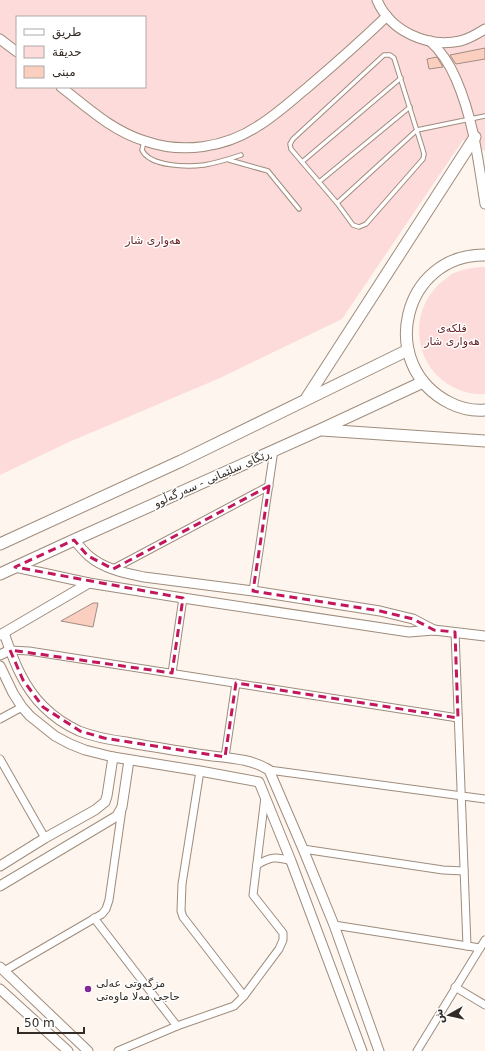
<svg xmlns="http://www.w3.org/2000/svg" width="485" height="1051" viewBox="0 0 485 1051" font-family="'DejaVu Sans','Noto Naskh Arabic',sans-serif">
	<rect width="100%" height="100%" fill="#fdf5ee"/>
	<g fill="#fcdbda" fill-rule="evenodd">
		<path d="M0,0H485V151L463,140L342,319L220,378L69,442L0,475ZM17,17H145V87H17Z"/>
		<path d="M485,267V394C471,395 459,391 448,384C412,361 409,308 443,281C446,279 449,276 452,274C464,269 473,267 485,267Z"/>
	</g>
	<g fill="#fbcfc0" stroke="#a38b83">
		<path d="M485,48V59L456,64L450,55Z"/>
		<path d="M437,57L443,67L429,69L427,59Z"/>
		<path d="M93,603H98L93,627L61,621Z"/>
	</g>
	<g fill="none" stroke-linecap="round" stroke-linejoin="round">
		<defs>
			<g id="service">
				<path d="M384,55H390L394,58L422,147L424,154L423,159L366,224L359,227L353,225L337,203L291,149L290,144L293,139Z"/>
				<path d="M144,141L142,150C150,167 188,167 204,165C216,163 229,159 241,155"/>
				<path d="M229,160L268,171L299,209"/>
				<path d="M302,162L401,78"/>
				<path d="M319,182L410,107"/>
				<path d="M337,203L417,130L485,116"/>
			</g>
			<g id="minor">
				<path d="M113,569L269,486"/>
				<path d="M253,591L274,450"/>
				<path d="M455,632L467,946"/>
				<path d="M10,650L29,651L458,718"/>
				<path d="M172,673L183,598"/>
				<path d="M0,719L22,707"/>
				<path d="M225,757L236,683"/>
				<path d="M0,759L45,838"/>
				<path d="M269,770L485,799"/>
				<path d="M200,771L182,884L181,911L183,917L244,996"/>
				<path d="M303,849L443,870L464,871"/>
				<path d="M257,865C270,857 275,856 291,861"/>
				<path d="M94,918L177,1026"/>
				<path d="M334,925L480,948"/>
				<path d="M4,971L102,914L106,909L109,900L122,809"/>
				<path d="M455,987L485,1005"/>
				<path d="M118,1051L177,1026L234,1006L244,996L279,949L283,940V933L253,895L265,797"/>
				<path d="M417,1051L485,940"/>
			</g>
			<g id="tertiary">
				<path d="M377,0C390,31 427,48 460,41C469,39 477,34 485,29"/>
				<path d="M0,39L17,52"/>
				<path d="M430,41C442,52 450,65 456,79C474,121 478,160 485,204"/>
				<path d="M61,87C87,107 112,131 145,141C182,154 225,148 258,126C276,115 292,100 308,87C335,64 361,41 387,16"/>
				<path d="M74,540C79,545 83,551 89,556C104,569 125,573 144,577L253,591L380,611L413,619L434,630"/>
				<path d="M15,567L89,583L183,598L409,632L434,630L485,636"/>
				<path d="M4,633C13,659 23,687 44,707C54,717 66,725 79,731C94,737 111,740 126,742C152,747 179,751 205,755C226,758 250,758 269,770L303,849L334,925L379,1051"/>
				<path d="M0,635L89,583"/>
				<path d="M0,655L10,650"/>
				<path d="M0,666L13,693L22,707L30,716L55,736L70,744L85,750L113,757L200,771L259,782L291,861L362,1051"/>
				<path d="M0,866L45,838L95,810L105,802L107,796L113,757"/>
				<path d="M0,886L117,816L122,807L129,760"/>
				<path d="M0,967L88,1051"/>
				<path d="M0,989L68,1051"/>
			</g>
			<g id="primary">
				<path d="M485,255C402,254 376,366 450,403C460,408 473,411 485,410"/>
				<path d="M306,399L475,137"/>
				<path d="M322,430L485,441"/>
				<path d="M0,544L181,461L408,350"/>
				<path d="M0,574L74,540L322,429L423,382"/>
			</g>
		</defs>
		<use href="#service" stroke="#9f8c7c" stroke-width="5.5"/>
		<use href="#minor" stroke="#9f8c7c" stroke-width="9"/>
		<use href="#tertiary" stroke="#9f8c7c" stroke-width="11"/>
		<use href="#primary" stroke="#9f8c7c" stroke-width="13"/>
		<use href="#service" stroke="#fff" stroke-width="3.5"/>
		<use href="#minor" stroke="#fff" stroke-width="7"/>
		<use href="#tertiary" stroke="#fff" stroke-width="9"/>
		<use href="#primary" stroke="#fff" stroke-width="11"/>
	</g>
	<path fill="none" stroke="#c2185b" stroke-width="3" stroke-dasharray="8 5" stroke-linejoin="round" d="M269,486L253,591L380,611L413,619L434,630L455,632L458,718L236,683L225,757L104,738L80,731L43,707L23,680L10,650L172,673L183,598L15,567L74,540L88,556L113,569Z"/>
	<circle fill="#7f2a98" stroke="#fff" stroke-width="1.5" cx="88" cy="989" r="4"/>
	<g text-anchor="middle" stroke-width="3" stroke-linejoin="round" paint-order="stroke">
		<g font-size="11" fill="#682428" stroke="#fff">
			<text x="153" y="244">هەواری شار</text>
			<text x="452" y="332">فلکەی<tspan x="452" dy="13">هەواری شار</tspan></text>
		</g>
		<g font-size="11" fill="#332b25" stroke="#fff">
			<text transform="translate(212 478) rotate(-24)" y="4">ڕێگای سلێمانی - سەرگەڵوو</text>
		</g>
		<g font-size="11" fill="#332b25" stroke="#fff" text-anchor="start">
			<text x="96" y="987">مزگەوتی عەلی<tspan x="96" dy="13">حاجی مەلا ماوەتی</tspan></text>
		</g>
	</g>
	<rect x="16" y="16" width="130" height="72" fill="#ffffff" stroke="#adaaa8"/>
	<rect x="24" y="29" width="20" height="6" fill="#ffffff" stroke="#adaaa8"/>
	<text x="52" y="36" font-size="12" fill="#332b25">طريق</text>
	<rect x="24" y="46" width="20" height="12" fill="#fcdbda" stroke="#adaaa8"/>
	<text x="52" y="56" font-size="12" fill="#332b25">حديقة</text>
	<rect x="24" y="66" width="20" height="12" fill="#fbcfc0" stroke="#adaaa8"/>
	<text x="52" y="76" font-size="12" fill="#332b25">مبنى</text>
	<g transform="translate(449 1015) rotate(262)" stroke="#ffffff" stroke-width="3" paint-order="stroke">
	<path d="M0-3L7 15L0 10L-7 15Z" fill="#332b25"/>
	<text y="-6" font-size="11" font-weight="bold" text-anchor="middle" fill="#332b25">ش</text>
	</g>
	<path d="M18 1027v6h66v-6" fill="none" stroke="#332b25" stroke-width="2"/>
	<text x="24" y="1027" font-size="12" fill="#332b25" stroke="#ffffff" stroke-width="3" paint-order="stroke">50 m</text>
</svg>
